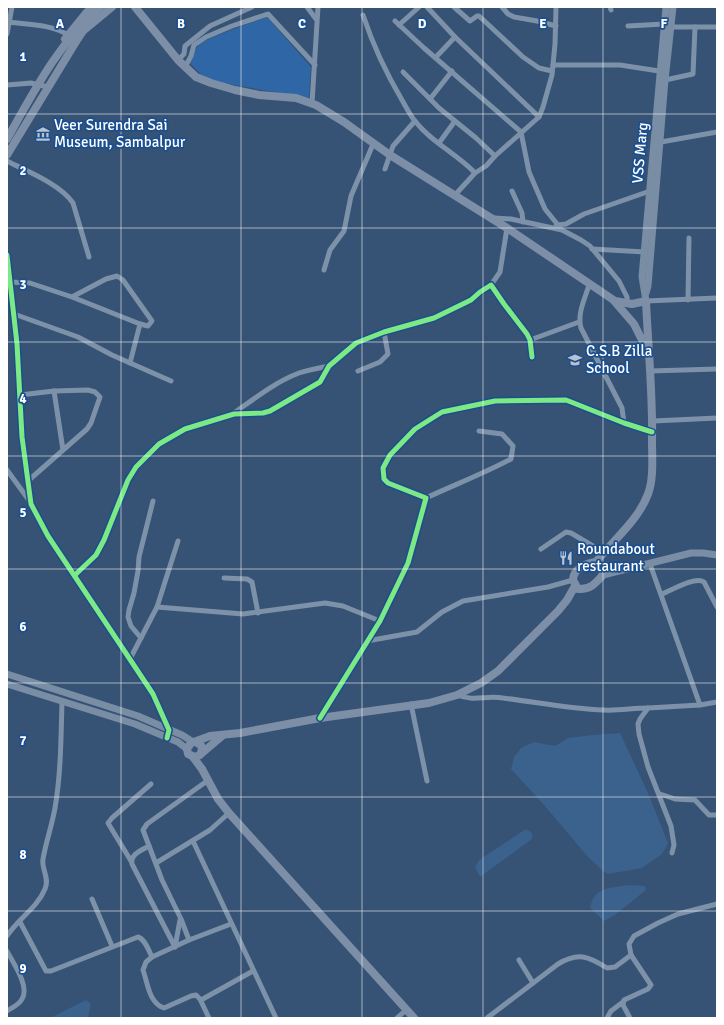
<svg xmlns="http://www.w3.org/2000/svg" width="724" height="1025" viewBox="0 0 724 1025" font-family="Signika,sans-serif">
	<rect width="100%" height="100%" fill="#365274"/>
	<path fill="#2f66a5" d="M267,17L311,67L309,98L206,80L190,63C193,58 195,50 198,46C205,38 254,22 267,17Z"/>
	<g fill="#3b618d">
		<path d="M620,733L648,793L668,843L662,854L642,868L608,874L603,871L587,856L544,805L511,769L514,757L521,748L534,742L555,746L568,738L592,735Z"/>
		<path d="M526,829L532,833V839L480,877L475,867L479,860Z"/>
		<path d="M629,885L645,886L646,890L615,915L604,921L590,908C594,887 610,888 629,885Z"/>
		<path d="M86,1000L91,1004L88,1018H50Z"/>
	</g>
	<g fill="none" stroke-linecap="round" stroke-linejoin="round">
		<g stroke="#7d92a8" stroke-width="5">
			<path d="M307,7L316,19"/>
			<path d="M427,7L455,37L539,117"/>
			<path d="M454,7L470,21L477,16H479L523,57L539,68L552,71"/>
			<path d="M502,7L508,14L514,17L537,21L556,26"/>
			<path d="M610,7L611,10"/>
			<path d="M363,15C373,45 386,73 402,100C406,107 410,115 415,121C431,142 457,154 475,173"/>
			<path d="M395,21L424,48L521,132L529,172L545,209L558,225"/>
			<path d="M9,22C28,25 51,24 68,35"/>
			<path d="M399,25L419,7"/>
			<path d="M628,26L664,24"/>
			<path d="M671,27H717"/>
			<path d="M7,34L12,7"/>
			<path d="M436,57L455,37"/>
			<path d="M178,60L184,54L185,46L210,26L252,7"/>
			<path d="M553,65H620L659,71"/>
			<path d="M185,67L191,56L194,45L206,37L232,26L268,14L315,65"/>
			<path d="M403,72L439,108L476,138L495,156"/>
			<path d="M665,80L693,74L695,27"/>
			<path d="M7,85L31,83L48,87"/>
			<path d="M430,99L452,71"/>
			<path d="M312,103L318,7"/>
			<path d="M661,142L717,132"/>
			<path d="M439,143L455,121"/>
			<path d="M7,161C28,172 60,184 73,203L89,257"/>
			<path d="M385,169L393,146L415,121"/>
			<path d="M512,191L522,213L523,222"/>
			<path d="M455,195L475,173L486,166L495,156L539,117L543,107L552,75L555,44L556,7"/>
			<path d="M495,218L511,219L562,230L581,240L590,246L619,281L627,297V304"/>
			<path d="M556,226L558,225L566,224L584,214L650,191"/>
			<path d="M592,249L645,252"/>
			<path d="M7,255L17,344L22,437L31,504L48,536L153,694L169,729"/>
			<path d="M324,270L330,250L344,231L351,196L374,142"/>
			<path d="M10,282L30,283L72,297L140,324L148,326L152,321L123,280L117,276L106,279L72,297"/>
			<path d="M491,285L500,272L507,228"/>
			<path d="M589,285C585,299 577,313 581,328L622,408L624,423"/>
			<path d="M688,300L689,238"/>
			<path d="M646,301L717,298"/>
			<path d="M14,314L78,337L112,355L171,381"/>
			<path d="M530,340L579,322"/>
			<path d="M130,363L140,324"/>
			<path d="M358,371L380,362L388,354L384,332"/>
			<path d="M650,371L717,369"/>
			<path d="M54,391L63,450"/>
			<path d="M20,395L54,391L88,390L95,392L100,397L91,423L87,429L29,480"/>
			<path d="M234,413C254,399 275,382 299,373C308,370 319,368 329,366"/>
			<path d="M653,421L717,418"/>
			<path d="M7,470L31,503"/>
			<path d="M426,498C454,485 483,474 511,459L513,446L502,434L479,431"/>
			<path d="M541,549L566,532L571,533L603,552"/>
			<path d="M650,564L700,705"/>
			<path d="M75,575L96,555L104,540L128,480L136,467L159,444L185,429L234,414L263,413L270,411L320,382L329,366L356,343L384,332L434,318L471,300L480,292L491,285L504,304L527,334L530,340L532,357"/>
			<path d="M224,578L247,579L252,582L258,613"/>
			<path d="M662,594C672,590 695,576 704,582L717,607"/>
			<path d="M157,607L243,614L325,603L343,606L380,621"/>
			<path d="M141,638L131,626L128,617L129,610L134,593L138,571L139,557L153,501"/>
			<path d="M367,641L417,632L442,612L463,601L548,587L573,580"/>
			<path d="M130,659L157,607L178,541"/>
			<path d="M457,695C476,702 485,695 503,698C536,702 569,709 603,710C618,711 633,708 648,708"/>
			<path d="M411,704L427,781"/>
			<path d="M320,718L380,621L408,563L426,498L388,483L384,479L383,468L390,455L415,429L442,412L495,401L566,400L624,423L652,432"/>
			<path d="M660,794L675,799L695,800L709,815H717"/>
			<path d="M193,841L276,1018"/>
			<path d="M149,846C142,850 130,854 132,864L175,947"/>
			<path d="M672,853L674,845L671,826L648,767L639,734L638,724L640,719L648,708L700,705L717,702"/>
			<path d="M131,861L108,823L112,818L151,784"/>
			<path d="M156,863L210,830L229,813"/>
			<path d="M92,899L112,946"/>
			<path d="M20,922L46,971H51L138,937C145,939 149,951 152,957"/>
			<path d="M7,936C18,919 37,908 45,889C50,878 41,869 43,859C46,842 52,825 55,808C61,773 61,737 62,701"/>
			<path d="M189,940L181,919L162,880L143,830L147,824L207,781"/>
			<path d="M175,947L180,920"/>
			<path d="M7,951C13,963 30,986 22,999C19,1005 13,1007 7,1011"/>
			<path d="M519,960L533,983"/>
			<path d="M201,1000L253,971"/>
			<path d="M209,1018L200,999L196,995L191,996L164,1008C149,1003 148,984 143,970L146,962L152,957L189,940L231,924"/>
			<path d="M397,1018L406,1010"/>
			<path d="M487,1018L558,964C578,952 588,956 607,968L615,967L631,955L629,944L634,936L658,923L678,914L717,904"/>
			<path d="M607,1018L611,1011L623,1002"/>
			<path d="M630,1018L623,1005L624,1000L648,989L651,985L631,955"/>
		</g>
		<g stroke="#798da4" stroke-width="7">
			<path d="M646,293L648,286L665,80L673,7"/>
			<path d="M646,301L642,277L666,7"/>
			<path d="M603,575L691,553H703L717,555"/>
			<path d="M7,674L138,716L182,735L193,742"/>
			<path d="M7,684L135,724L178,742L187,749"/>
		</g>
		<g stroke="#7d8ea7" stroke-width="8">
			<path d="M135,7L178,60L196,77L211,83L235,90L259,95L296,98L316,105L344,122L390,155L507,228L615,301L632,304L646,301C648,347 653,394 652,440C652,458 654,478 648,494C638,521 613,540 596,562"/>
			<path d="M65,39L87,12L93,7"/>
			<path d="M7,155L77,40L83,31L112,7"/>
			<path d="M615,302L634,324L647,350"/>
			<path d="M596,562L601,566L603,575C596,583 590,590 578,589L573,580C573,569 586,563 596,562Z"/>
			<path d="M195,742L201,745L202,750L200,755L195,757L188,754L187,749L191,743L210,736L240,733L320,718L429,703L457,695L481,683L498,671L558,611L567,600L575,586"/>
			<path d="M202,753L222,736"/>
			<path d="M193,757L202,769L218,799L229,813L414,1018"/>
		</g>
		<path stroke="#7d8ea7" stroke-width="8" d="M7,139C33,93 59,42 100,7"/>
		<defs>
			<g id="cycleway">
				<path d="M7,255L17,344L22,437L31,504L48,536L153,694L169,730L167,738"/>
				<path d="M75,575L96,555L104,540L128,480L136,467L159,444L185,429L234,414L263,413L270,411L320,382L329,366L356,343L384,332L434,318L471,300L480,292L491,285L504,304L527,334L530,340L532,357"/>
				<path d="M320,718L380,621L408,563L426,498L388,483L384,479L383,468L390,455L415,429L442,412L495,401L566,400L624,423L652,432"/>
			</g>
		</defs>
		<use href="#cycleway" stroke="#1b4f8f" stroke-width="8"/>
		<use href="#cycleway" stroke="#7ce984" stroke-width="5"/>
	</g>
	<path fill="none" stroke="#fff" stroke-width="1" stroke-opacity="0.55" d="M121,7V1018M241,7V1018M362,7V1018M483,7V1018M603,7V1018M7,114H717M7,228H717M7,342H717M7,456H717M7,569H717M7,683H717M7,797H717M7,911H717"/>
	<defs>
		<symbol id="museum-bare" viewBox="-9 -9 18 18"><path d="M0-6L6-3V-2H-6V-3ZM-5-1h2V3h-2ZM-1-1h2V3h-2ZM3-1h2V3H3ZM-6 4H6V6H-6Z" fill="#b9c2ce" stroke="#1b4f8f" stroke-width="2.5" paint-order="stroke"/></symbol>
		<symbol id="school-bare" viewBox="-9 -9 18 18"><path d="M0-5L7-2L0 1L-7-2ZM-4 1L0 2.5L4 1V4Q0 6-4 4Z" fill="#b9c2ce" stroke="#1b4f8f" stroke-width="2.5" paint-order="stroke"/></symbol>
		<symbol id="restaurant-bare" viewBox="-9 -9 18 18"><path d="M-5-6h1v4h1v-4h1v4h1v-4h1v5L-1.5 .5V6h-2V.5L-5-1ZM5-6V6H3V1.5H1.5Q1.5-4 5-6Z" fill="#b9c2ce" stroke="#1b4f8f" stroke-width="2.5" paint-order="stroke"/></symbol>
	</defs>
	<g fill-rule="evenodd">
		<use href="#museum-bare" x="33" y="124" width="20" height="20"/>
		<use href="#school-bare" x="565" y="350" width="20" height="20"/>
		<use href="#restaurant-bare" x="556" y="548" width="20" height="20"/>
	</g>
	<g text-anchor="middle" stroke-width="3.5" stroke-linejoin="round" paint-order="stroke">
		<g font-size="15" fill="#fff" stroke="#1b4f8f" text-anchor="start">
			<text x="54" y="130">Veer Surendra Sai<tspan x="54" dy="17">Museum, Sambalpur</tspan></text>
			<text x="586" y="356">C.S.B Zilla<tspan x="586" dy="17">School</tspan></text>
			<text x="577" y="554">Roundabout<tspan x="577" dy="17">restaurant</tspan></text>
		</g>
		<g font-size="15" fill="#fff" stroke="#1b4f8f">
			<text transform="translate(640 153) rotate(-85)" y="5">VSS Marg</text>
		</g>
	</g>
	<g font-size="13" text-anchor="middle" font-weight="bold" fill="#fff" stroke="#1b4f8f" stroke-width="3.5" stroke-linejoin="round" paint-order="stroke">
		<text x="60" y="28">A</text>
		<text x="181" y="28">B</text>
		<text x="302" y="28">C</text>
		<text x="422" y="28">D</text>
		<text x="543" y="28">E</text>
		<text x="664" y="28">F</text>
		<text x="23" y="61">1</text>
		<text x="23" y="175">2</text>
		<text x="23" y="289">3</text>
		<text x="23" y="403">4</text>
		<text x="23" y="517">5</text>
		<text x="23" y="631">6</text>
		<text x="23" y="745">7</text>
		<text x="23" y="859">8</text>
		<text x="23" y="973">9</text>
	</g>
	<rect width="724" height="1025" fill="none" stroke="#ffffff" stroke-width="16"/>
</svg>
